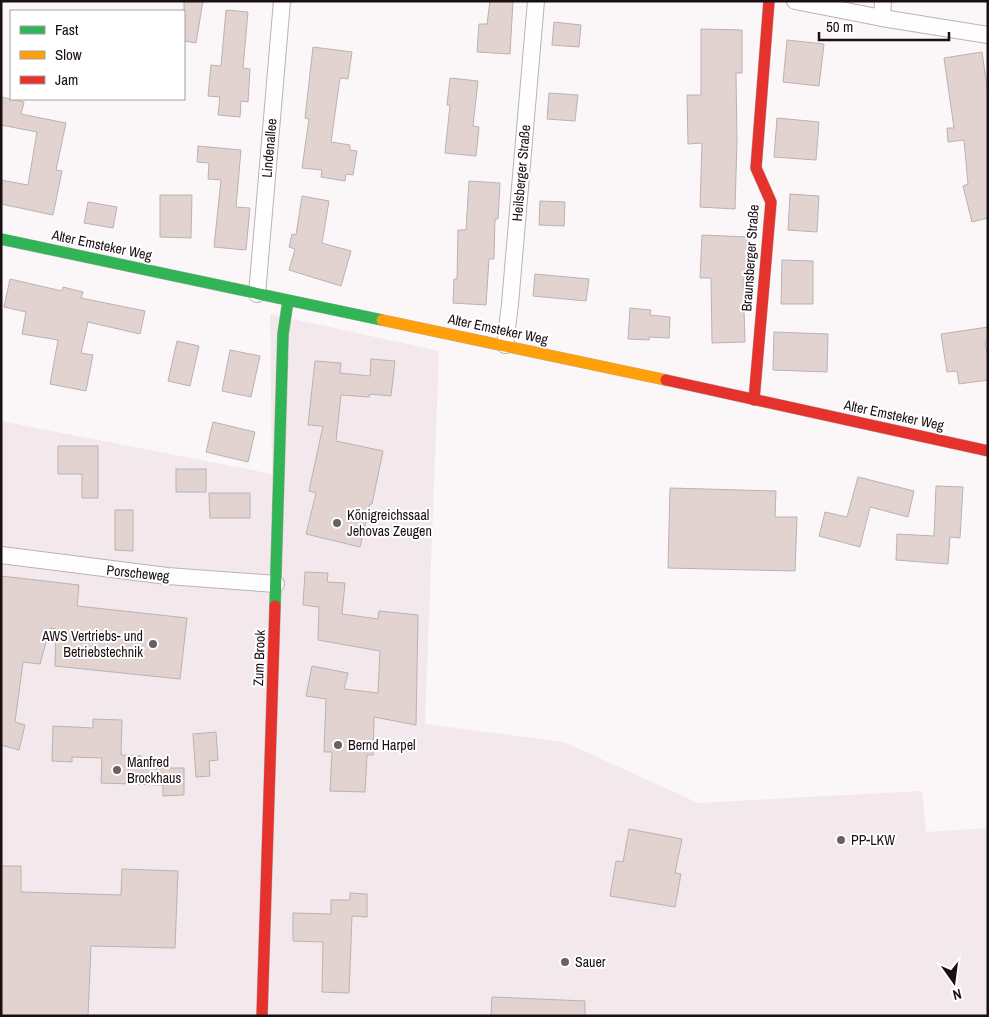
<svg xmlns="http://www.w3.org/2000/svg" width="989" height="1017" viewBox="0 0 989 1017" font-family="'Archivo Narrow',sans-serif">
	<rect width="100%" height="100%" fill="#fbf7f8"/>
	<path fill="#f3e8eb" d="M270,314L439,351L425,724L564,742L698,803L922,791L926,832L988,828V1016H1V421L272,474Z"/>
	<g fill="#e2d3d0" stroke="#bab2b2">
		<path d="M184,1H203L196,43L184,41Z"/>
		<path d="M490,1H513L510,54L477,52L479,24H487Z"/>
		<path d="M226,10L248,12L243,68L250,69L248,102L241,101L240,117L218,115L220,97L208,96L211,65L221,66Z"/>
		<path d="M554,22L581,25L579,47L552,45Z"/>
		<path d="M701,29L742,30V73H736L737,141L735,209L700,207L702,143L688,144L687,95H701Z"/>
		<path d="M787,40L824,44L819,86L783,82Z"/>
		<path d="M313,47L352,52L348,79L340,78L331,142L350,145V150L357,151L353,175L346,174L345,181L321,177L322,170L302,168L309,119L305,118Z"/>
		<path d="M982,52L988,94V218L972,222L963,186L968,184L964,140L948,142L947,128H954L944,58Z"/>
		<path d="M450,78L478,81L473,126L479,127L476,156L445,153L450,105H447Z"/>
		<path d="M549,93L578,95L575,121L547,119Z"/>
		<path d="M1,97L24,102L21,114L66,123L56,170L62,171L53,215L1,204V180L28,185L37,132L1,125Z"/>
		<path d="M777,118L819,122L816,160L774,157Z"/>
		<path d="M198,146L241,150L236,207L250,208L246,250L214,247L221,180L208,179L209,163L197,162Z"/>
		<path d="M469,181L500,183L498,219H495L494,259H489L486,305L453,303L454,279H457L458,230H466Z"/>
		<path d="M790,194L819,196L817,232L788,230Z"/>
		<path d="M160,195H192L191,238L160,237Z"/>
		<path d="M302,196L329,201L322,243L351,251L341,286L289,270L295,249L289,247L292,234L296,235Z"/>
		<path d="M540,201L565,202L564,226L539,225Z"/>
		<path d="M88,202L117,207L113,228L84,223Z"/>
		<path d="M702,235L749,237L747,279H743L745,342L712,343L711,278H700Z"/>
		<path d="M782,260L813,261V304H781Z"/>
		<path d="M535,274L589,279L586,301L533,296Z"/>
		<path d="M10,279L62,291L63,287L83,292L81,298L145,311L140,334L88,322L81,353L93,355L86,391L50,384L58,340L22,334L26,312L4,307Z"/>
		<path d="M630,308L651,310L650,315L670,317L669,338L649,337V340L628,339Z"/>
		<path d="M988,327V342H985L988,357V380L959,384L957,371L947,372L941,334Z"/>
		<path d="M774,332L828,334L827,372L773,370Z"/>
		<path d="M177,341L199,346L190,386L168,381Z"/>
		<path d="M230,350L260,356L251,397L222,391Z"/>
		<path d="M371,359L395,361L391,396L370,394L369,397L341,395L336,441L383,451L372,504H370L360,547L306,534L316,493L309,491L323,426L308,425L315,361L341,363L340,373L370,376Z"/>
		<path d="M213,422L255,432L248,462L206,452Z"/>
		<path d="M58,446H98V498H82V474H58Z"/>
		<rect x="176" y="469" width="30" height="23"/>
		<path d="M858,477L914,491L908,517L870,507L860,547L819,536L825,512L847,517Z"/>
		<path d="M936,486L963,487L960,538L950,537L948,564L896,560L897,534L934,536Z"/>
		<path d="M670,488L776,491L775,517H797L795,571L668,568Z"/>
		<path d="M209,493H250V518H210Z"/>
		<path d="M115,510H133V551L115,550Z"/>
		<path d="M305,572L328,573L327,582L345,583L342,614L378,619L379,611L418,615L416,725L374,717L373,755H367L365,792L330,791L332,752H324L326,699L306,696L312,666L348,673L344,689L378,693L380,651L318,640L319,607L303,605Z"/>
		<path d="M1,576L79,585L77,606L187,618L180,679L55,666L56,629L50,628L40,664L23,662L15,722L25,725L19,750L1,745Z"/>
		<path d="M93,719L122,720L121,755L141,756L140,768H184V795L163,796V785L101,783L102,758L72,757V762L52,761L53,726L93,728Z"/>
		<path d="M216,732L218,760L209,761L210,776L196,777L193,734Z"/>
		<path d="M629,829L682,839L675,873L681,874L675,907L610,896L616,861L623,862Z"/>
		<path d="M1,866H21V892L121,895L122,869L178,871L175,948L91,946L88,1016H1Z"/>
		<path d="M350,893L367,894V917L352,916L349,993L322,992L323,942L293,941V913L331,914V900H350Z"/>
		<path d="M492,997L585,1001V1016H491Z"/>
	</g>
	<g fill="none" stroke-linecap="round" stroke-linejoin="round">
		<defs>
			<g id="street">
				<path d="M795,1L882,18L988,35"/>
				<path d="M882,18L883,1"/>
				<path d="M257,294L282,1"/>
				<path d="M505,345L510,304L536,1"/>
				<path d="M1,555L167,576L276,584"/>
			</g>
			<g id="fast">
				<path d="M1,239L382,320"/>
				<path d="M275,606L283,334L288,301"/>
			</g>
			<path id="slow" d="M382,320L666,380"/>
			<g id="jam">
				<path d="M666,380L988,451"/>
				<path d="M754,400L771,202L756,168L769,1"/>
				<path d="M262,1016L275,606"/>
			</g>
		</defs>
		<use href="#street" stroke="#bab2b4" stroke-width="18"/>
		<use href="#fast" stroke="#bab2b4" stroke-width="12"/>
		<use href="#slow" stroke="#bab2b4" stroke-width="12"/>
		<use href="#jam" stroke="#bab2b4" stroke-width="12"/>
		<use href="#street" stroke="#fefefe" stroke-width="16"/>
		<use href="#fast" stroke="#30b455" stroke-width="11"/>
		<use href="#slow" stroke="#ff9f0a" stroke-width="11"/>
		<use href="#jam" stroke="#e5322d" stroke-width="11"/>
	</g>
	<g fill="#696062" stroke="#fff" stroke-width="2">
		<circle cx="337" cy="523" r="5"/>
		<circle cx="153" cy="644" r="5"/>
		<circle cx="338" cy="745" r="5"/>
		<circle cx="117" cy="770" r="5"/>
		<circle cx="841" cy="840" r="5"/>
		<circle cx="565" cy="962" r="5"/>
	</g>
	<g text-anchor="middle" stroke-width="4" stroke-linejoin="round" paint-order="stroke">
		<g font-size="14" fill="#1a0f12" stroke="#fff">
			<text transform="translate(269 148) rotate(-85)" y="5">Lindenallee</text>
			<text transform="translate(521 173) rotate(-85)" y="5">Heilsberger Straße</text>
			<text transform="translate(102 245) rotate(12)" y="5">Alter Emsteker Weg</text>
			<text transform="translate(750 258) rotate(-86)" y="5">Braunsberger Straße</text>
			<text transform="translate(498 329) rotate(12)" y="5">Alter Emsteker Weg</text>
			<text transform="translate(894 415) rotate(12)" y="5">Alter Emsteker Weg</text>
			<text transform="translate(138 573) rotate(6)" y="5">Porscheweg</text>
			<text transform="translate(259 658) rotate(-88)" y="5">Zum Brook</text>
		</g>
		<g font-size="14" fill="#1a0f12" stroke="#fff" text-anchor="start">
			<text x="347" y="520">Königreichssaal<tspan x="347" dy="16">Jehovas Zeugen</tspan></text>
			<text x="143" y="641" text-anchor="end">AWS Vertriebs- und<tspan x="143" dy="16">Betriebstechnik</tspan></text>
			<text x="348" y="750">Bernd Harpel</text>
			<text x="127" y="767">Manfred<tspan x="127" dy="16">Brockhaus</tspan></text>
			<text x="851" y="845">PP-LKW</text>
			<text x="575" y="967">Sauer</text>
		</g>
	</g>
	<rect width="989" height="1017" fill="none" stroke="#1a0f12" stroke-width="5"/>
	<rect x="10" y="10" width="175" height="90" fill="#ffffff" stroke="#a39fa0"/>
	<rect x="20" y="26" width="25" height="8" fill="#30b455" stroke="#a39fa0"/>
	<text x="55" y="35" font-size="15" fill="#1a0f12">Fast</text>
	<rect x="20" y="51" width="25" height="8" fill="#ff9f0a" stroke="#a39fa0"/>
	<text x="55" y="60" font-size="15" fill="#1a0f12">Slow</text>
	<rect x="20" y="76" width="25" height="8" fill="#e5322d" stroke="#a39fa0"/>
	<text x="55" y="85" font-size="15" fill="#1a0f12">Jam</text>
	<g transform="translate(954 982) rotate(166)" stroke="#ffffff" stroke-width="4" paint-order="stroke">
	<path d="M0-4L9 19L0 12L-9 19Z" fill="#1a0f12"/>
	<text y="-8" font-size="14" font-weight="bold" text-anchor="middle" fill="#1a0f12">N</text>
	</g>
	<path d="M819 32v8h130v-8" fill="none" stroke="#1a0f12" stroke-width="2.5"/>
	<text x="826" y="32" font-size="15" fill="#1a0f12" stroke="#ffffff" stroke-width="4" paint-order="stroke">50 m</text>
</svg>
